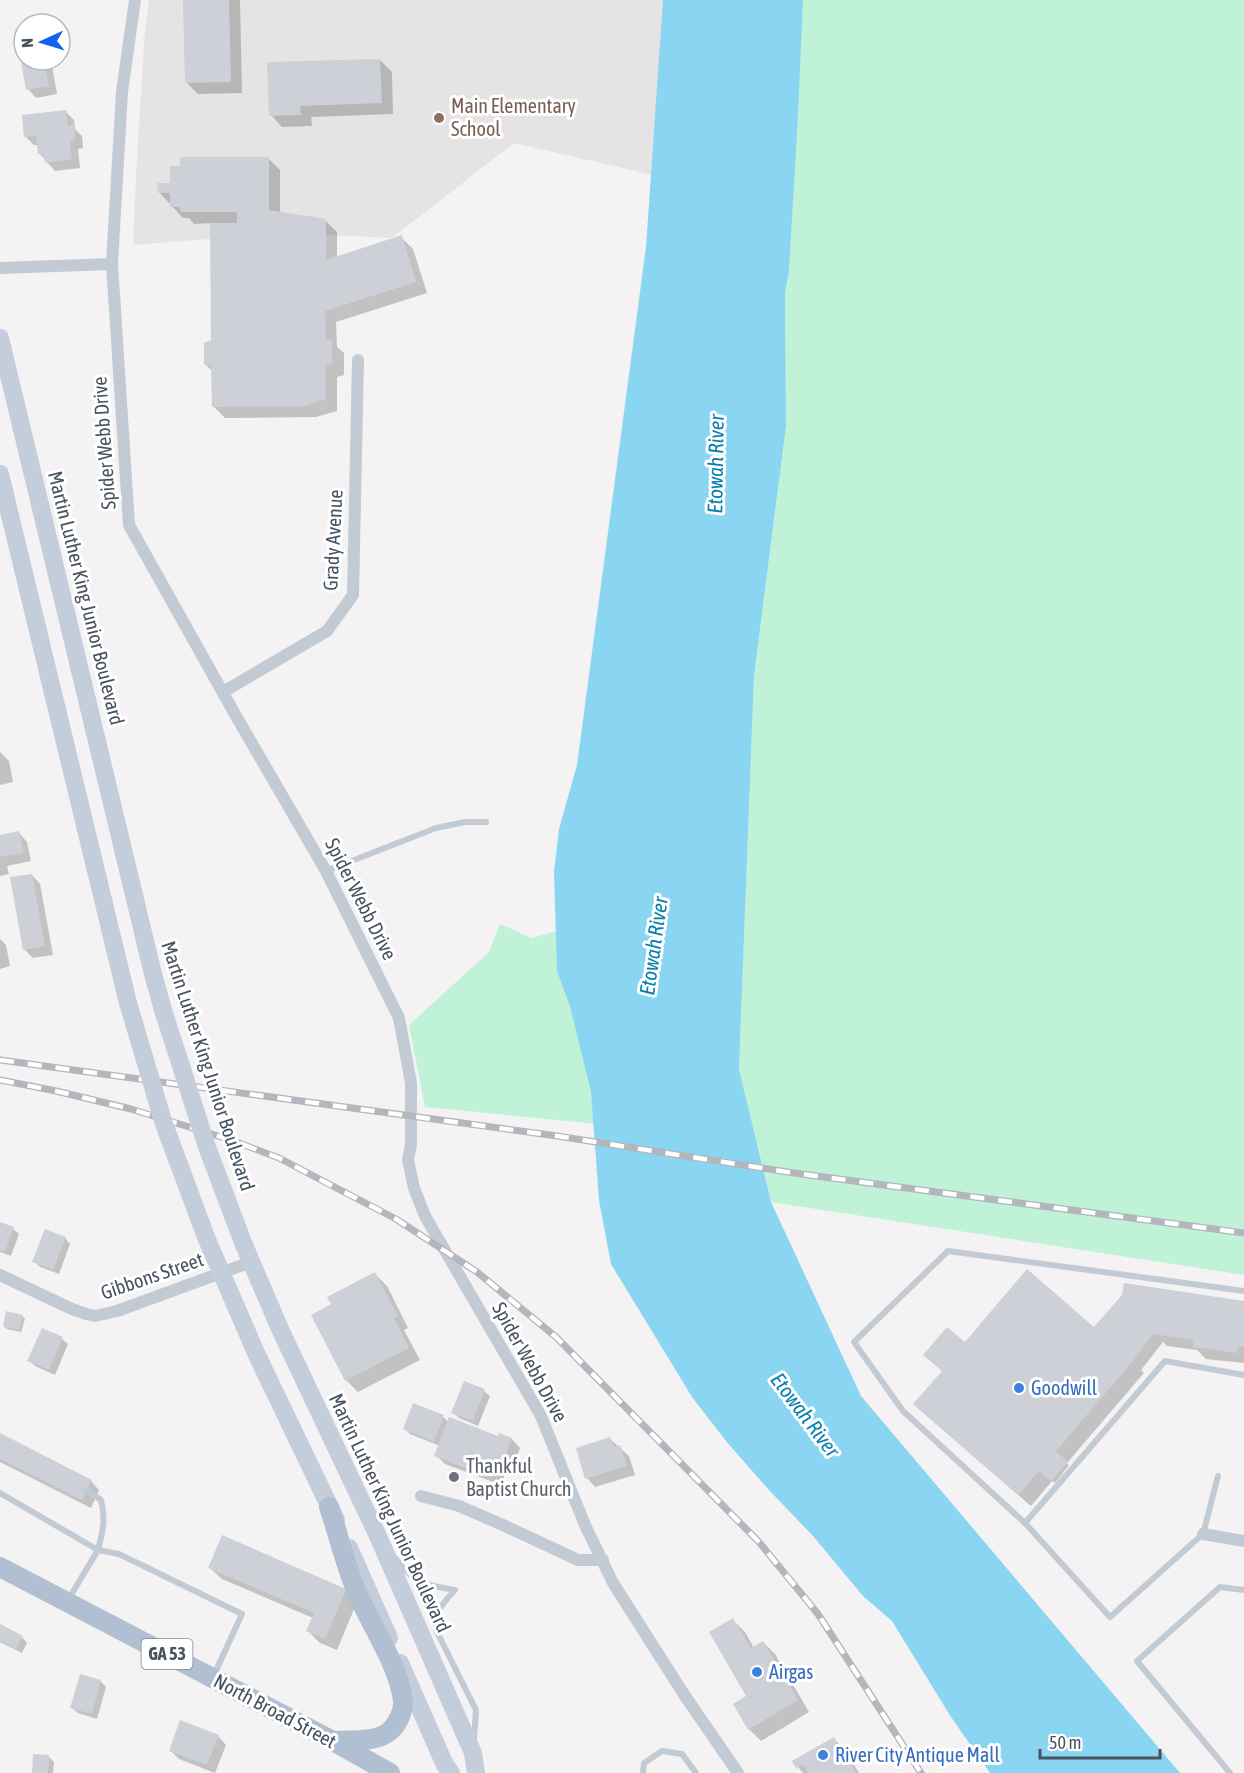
<svg xmlns="http://www.w3.org/2000/svg" width="1244" height="1773" viewBox="0 0 1244 1773" font-family="'Asap Condensed',sans-serif">
	<rect width="100%" height="100%" fill="#f4f2f2"/>
	<path fill="#e5e3e4" d="M149,0H732L744,196L514,143L392,238L284,233L133,245L137,158L145,30Z"/>
	<g fill="#bff2d7">
		<path d="M803,0H1244V1275L771,1202L739,1069L754,676L786,426L785,293L789,271Z"/>
		<path d="M500,924L531,938L564,929L598,1124L425,1107L409,1025L489,952Z"/>
	</g>
	<path fill="#8ad5f1" d="M663,0H803L798,115L789,271L785,293L786,426L754,676L739,1069L771,1202L861,1396L1180,1773H990L951,1717L892,1621L863,1596L813,1536L768,1489L726,1441L692,1397L611,1264L599,1200L591,1092L570,1006L557,971L554,872L559,829L577,765L646,247Z"/>
	<g fill="#0003">
		<path d="M185,0H240L242,93L198,94L186,82Z"/>
		<path d="M24,29V60H51L57,94L36,98L28,89L17,31Z"/>
		<path d="M380,60L392,72L393,114L311,117L312,126L282,127L271,115Z"/>
		<path d="M66,112L74,120L75,129L82,136L83,148L78,149L80,168L55,171L39,153L38,145H34L25,136Z"/>
		<path d="M268,158L280,170V213L325,220L337,232V258L401,237L413,249L427,293L336,322L337,347L344,353V375L337,377V411L316,417L225,418L213,406V372L206,365L213,342L212,223L194,224L189,218H183L159,192L171,184Z"/>
		<path d="M0,752L9,761L13,782L0,785Z"/>
		<path d="M19,833L27,842L31,861L7,866L9,874L0,876V837Z"/>
		<path d="M32,875L40,884L53,955L33,958L24,949Z"/>
		<path d="M0,939L6,945L10,966L0,969Z"/>
		<path d="M0,1223L13,1229L19,1234L11,1256L0,1252Z"/>
		<path d="M65,1238L70,1244L59,1274L40,1267L34,1261Z"/>
		<path d="M375,1274L387,1286L408,1328L404,1330L420,1360L358,1392L346,1380L333,1305Z"/>
		<path d="M1244,1303V1363L1206,1359L1197,1350L1167,1346L1163,1342L1141,1370L1144,1373L1067,1463L1069,1465L1055,1483L1052,1481L1031,1506L927,1416L943,1372L925,1355L965,1344L1094,1329Z"/>
		<path d="M22,1316L25,1319L21,1332L7,1329L4,1326Z"/>
		<path d="M43,1330L62,1339L68,1344L55,1375L35,1366L29,1360Z"/>
		<path d="M484,1391L490,1396L478,1426L459,1418L453,1413Z"/>
		<path d="M414,1405L443,1417L449,1422L499,1438L500,1435L512,1439L520,1448L512,1470L507,1469L501,1485L445,1464L436,1455L440,1446L410,1434L405,1429Z"/>
		<path d="M0,1435L91,1481L99,1490L91,1508L0,1462Z"/>
		<path d="M610,1439L629,1456L635,1475L595,1487L587,1478Z"/>
		<path d="M210,1568L346,1590L357,1602L337,1650L320,1643L308,1631L313,1618L222,1579Z"/>
		<path d="M733,1620L745,1632L754,1648L763,1642L775,1654L809,1712L761,1741L749,1729V1697Z"/>
		<path d="M0,1627L22,1637L27,1643L22,1653L0,1642Z"/>
		<path d="M100,1681L106,1687L97,1719L78,1713L72,1708Z"/>
		<path d="M218,1736L226,1745L215,1773L179,1759L170,1750Z"/>
		<path d="M834,1739L846,1751L859,1773H803L798,1767L794,1761Z"/>
		<path d="M49,1757L54,1762L53,1773H33Z"/>
	</g>
	<g fill="#cdd0d6">
		<path d="M183,0H229L231,82L185,83Z"/>
		<path d="M24,28V60H44L49,86L26,90L15,29Z"/>
		<path d="M380,59L382,103L300,106L301,115L269,116L267,62Z"/>
		<path d="M66,110L68,126L74,125L75,140L70,141L72,159L45,163L43,154H38L36,136L24,137L22,115Z"/>
		<path d="M180,157H269V210L326,219V260L402,235L416,282L325,311L326,340H332V363L325,365L326,399L304,406L212,407L211,365H204V343L211,340L210,223H237V212H181L179,207H170V193H158L157,183H170V166H180Z"/>
		<path d="M19,831L24,853L0,857V835Z"/>
		<path d="M32,874L45,946L23,950L10,877Z"/>
		<path d="M0,1222L14,1227L5,1252L0,1250Z"/>
		<path d="M45,1229L66,1237L53,1270L32,1262Z"/>
		<path d="M1027,1269L1094,1327L1122,1295L1124,1283L1244,1301V1347H1238L1237,1353L1193,1347V1340L1153,1334L1133,1361L1056,1451L1068,1462L1051,1481L1039,1471L1018,1495L913,1404L942,1371L923,1355L947,1327L965,1342Z"/>
		<path d="M375,1272L398,1316L394,1318L409,1348L345,1381L311,1315L331,1304L327,1297Z"/>
		<path d="M6,1311L23,1315L19,1330L3,1327Z"/>
		<path d="M42,1328L63,1337L49,1370L27,1361Z"/>
		<path d="M464,1381L485,1389L473,1421L451,1413Z"/>
		<path d="M413,1403L444,1415L434,1442L403,1429Z"/>
		<path d="M449,1417L498,1436L499,1433L512,1438L503,1463L499,1461L492,1478L434,1456Z"/>
		<path d="M0,1433L92,1480L82,1500L0,1459Z"/>
		<path d="M610,1437L614,1447L620,1445L627,1466L585,1479L576,1448Z"/>
		<path d="M222,1535L346,1589L325,1639L306,1631L314,1613L208,1568Z"/>
		<path d="M733,1618L751,1648L763,1641L798,1700L748,1730L733,1704L746,1696L709,1632Z"/>
		<path d="M0,1624L23,1636L16,1649L0,1641Z"/>
		<path d="M80,1674L101,1680L92,1714L70,1708Z"/>
		<path d="M180,1720L219,1735L207,1765L169,1751Z"/>
		<path d="M834,1737L856,1773H808L803,1764L796,1768L792,1761Z"/>
		<path d="M33,1754L49,1755L48,1773H32Z"/>
	</g>
	<g fill="none" stroke-linecap="round" stroke-linejoin="round">
		<g stroke="#c2cbd4" stroke-width="6">
			<path d="M326,871L436,828L465,822H486"/>
			<path d="M1218,1476L1203,1534L1110,1617L1025,1523L903,1411L854,1342L948,1251L1244,1291"/>
			<path d="M0,1493L98,1550C103,1530 106,1520 101,1500L87,1490"/>
			<path d="M1025,1523L1165,1361L1244,1375"/>
			<path d="M396,1559C416,1585 424,1584 455,1590C443,1603 432,1614 437,1632L476,1710L474,1740"/>
			<path d="M68,1600L98,1550L119,1554L242,1614L214,1675"/>
			<path d="M643,1773L644,1763L662,1751L682,1754L696,1773"/>
			<path d="M1230,1773L1137,1661L1220,1587L1244,1590"/>
		</g>
		<g stroke="#c2cbd4" stroke-width="12">
			<path d="M135,0L122,92L112,264L129,525L236,716L326,871L399,1018L411,1083V1144L408,1160L414,1188L425,1216L541,1416L585,1525L613,1583L685,1696L738,1773"/>
			<path d="M0,268L112,264"/>
			<path d="M223,692L327,631L353,595L358,360"/>
			<path d="M0,1275L72,1309L86,1314L95,1316L117,1311L251,1262"/>
			<path d="M421,1496L459,1506L503,1525L578,1560H603"/>
			<path d="M1203,1534L1244,1541"/>
		</g>
		<g stroke="#c4cddb" stroke-width="18">
			<path d="M0,338L152,970L163,1010"/>
			<path d="M0,474L128,1003"/>
			<path d="M206,1237L256,1353L336,1520"/>
			<path d="M244,1245L280,1329L377,1534L473,1753L476,1773"/>
			<path d="M349,1548L389,1638"/>
			<path d="M400,1663L445,1765L451,1773"/>
		</g>
		<g stroke="#b0bfd1" stroke-width="20">
			<path d="M329,1507C339,1536 346,1568 358,1595C372,1627 399,1666 403,1701C404,1710 398,1723 391,1730C378,1743 350,1740 333,1741"/>
			<path d="M0,1567L333,1741L390,1773"/>
		</g>
		<defs>
			<g id="rail">
				<path d="M0,1060L557,1136L794,1173L1244,1233"/>
				<path d="M0,1080L56,1091L131,1109L231,1140L279,1158L396,1219L477,1272L556,1337L759,1542L818,1614L921,1773"/>
			</g>
		</defs>
		<use href="#rail" stroke="#b3b6bc" stroke-width="7"/>
		<use href="#rail" stroke="#fff" stroke-width="4.5" stroke-dasharray="14" stroke-linecap="butt"/>
		<g stroke="#c4cddb" stroke-width="18">
			<path d="M128,1003L164,1124L206,1237"/>
			<path d="M163,1010L207,1147L244,1245"/>
		</g>
	</g>
	<circle fill="#8d6e63" stroke="#fff" stroke-width="2" cx="439" cy="118" r="6"/>
	<g fill="#3f7fe0" stroke="#fff" stroke-width="2">
		<circle cx="1019" cy="1388" r="6"/>
		<circle cx="757" cy="1672" r="6"/>
		<circle cx="823" cy="1755" r="6"/>
	</g>
	<circle fill="#6b7280" stroke="#fff" stroke-width="2" cx="454" cy="1477" r="6"/>
	<g text-anchor="middle" stroke-width="6" stroke-linejoin="round" paint-order="stroke">
		<rect fill="#fff" stroke="#7f8790" stroke-width="1.5" x="141.5" y="1639" width="51" height="30" rx="4.5"/>
		<g font-size="18" font-weight="bold" fill="#485360">
			<text x="167" y="1660">GA 53</text>
		</g>
		<g font-size="20" fill="#785e54" stroke="#fff" text-anchor="start">
			<text x="451" y="113">Main Elementary<tspan x="451" dy="23">School</tspan></text>
		</g>
		<g font-size="20" fill="#485360" stroke="#fff">
			<text transform="translate(104 443) rotate(-94)" y="7">Spider Webb Drive</text>
			<text transform="translate(333 540) rotate(-87)" y="7">Grady Avenue</text>
			<text transform="translate(86 598) rotate(76)" y="7">Martin Luther King Junior Boulevard</text>
			<text transform="translate(361 899) rotate(63)" y="7">Spider Webb Drive</text>
			<text transform="translate(208 1066) rotate(72)" y="7">Martin Luther King Junior Boulevard</text>
			<text transform="translate(152 1276) rotate(-19)" y="7">Gibbons Street</text>
			<text transform="translate(530 1362) rotate(61)" y="7">Spider Webb Drive</text>
			<text transform="translate(390 1513) rotate(65)" y="7">Martin Luther King Junior Boulevard</text>
			<text transform="translate(275 1711) rotate(28)" y="7">North Broad Street</text>
		</g>
		<g font-size="20" fill="#366cbe" stroke="#fff" text-anchor="start">
			<text x="1031" y="1395">Goodwill</text>
			<text x="769" y="1679">Airgas</text>
			<text x="835" y="1762">River City Antique Mall</text>
		</g>
		<g font-size="20" fill="#5b616d" stroke="#fff" text-anchor="start">
			<text x="466" y="1473">Thankful<tspan x="466" dy="23">Baptist Church</tspan></text>
		</g>
		<g font-size="21" font-style="italic" fill="#067faf" stroke="#fff">
			<text transform="translate(716 464) rotate(-89)" y="7">Etowah River</text>
			<text transform="translate(654 946) rotate(-82)" y="7">Etowah River</text>
			<text transform="translate(805 1415) rotate(53)" y="7">Etowah River</text>
		</g>
	</g>
	<g transform="translate(42 42) rotate(266)"><circle r="28" fill="#ffffff" stroke="#b6babf" stroke-width="1.5"/>
	<path d="M0-4.5L10 22L0 15L-10 22Z" fill="#1062ef"/>
	<text y="-9" font-size="16" font-weight="bold" text-anchor="middle" fill="#485360">N</text>
	</g>
	<path d="M1040 1749v9h120v-9" fill="none" stroke="#485360" stroke-width="3"/>
	<text x="1049" y="1749" font-size="18" fill="#485360" stroke="#ffffff" stroke-width="4.5" paint-order="stroke">50 m</text>
</svg>
